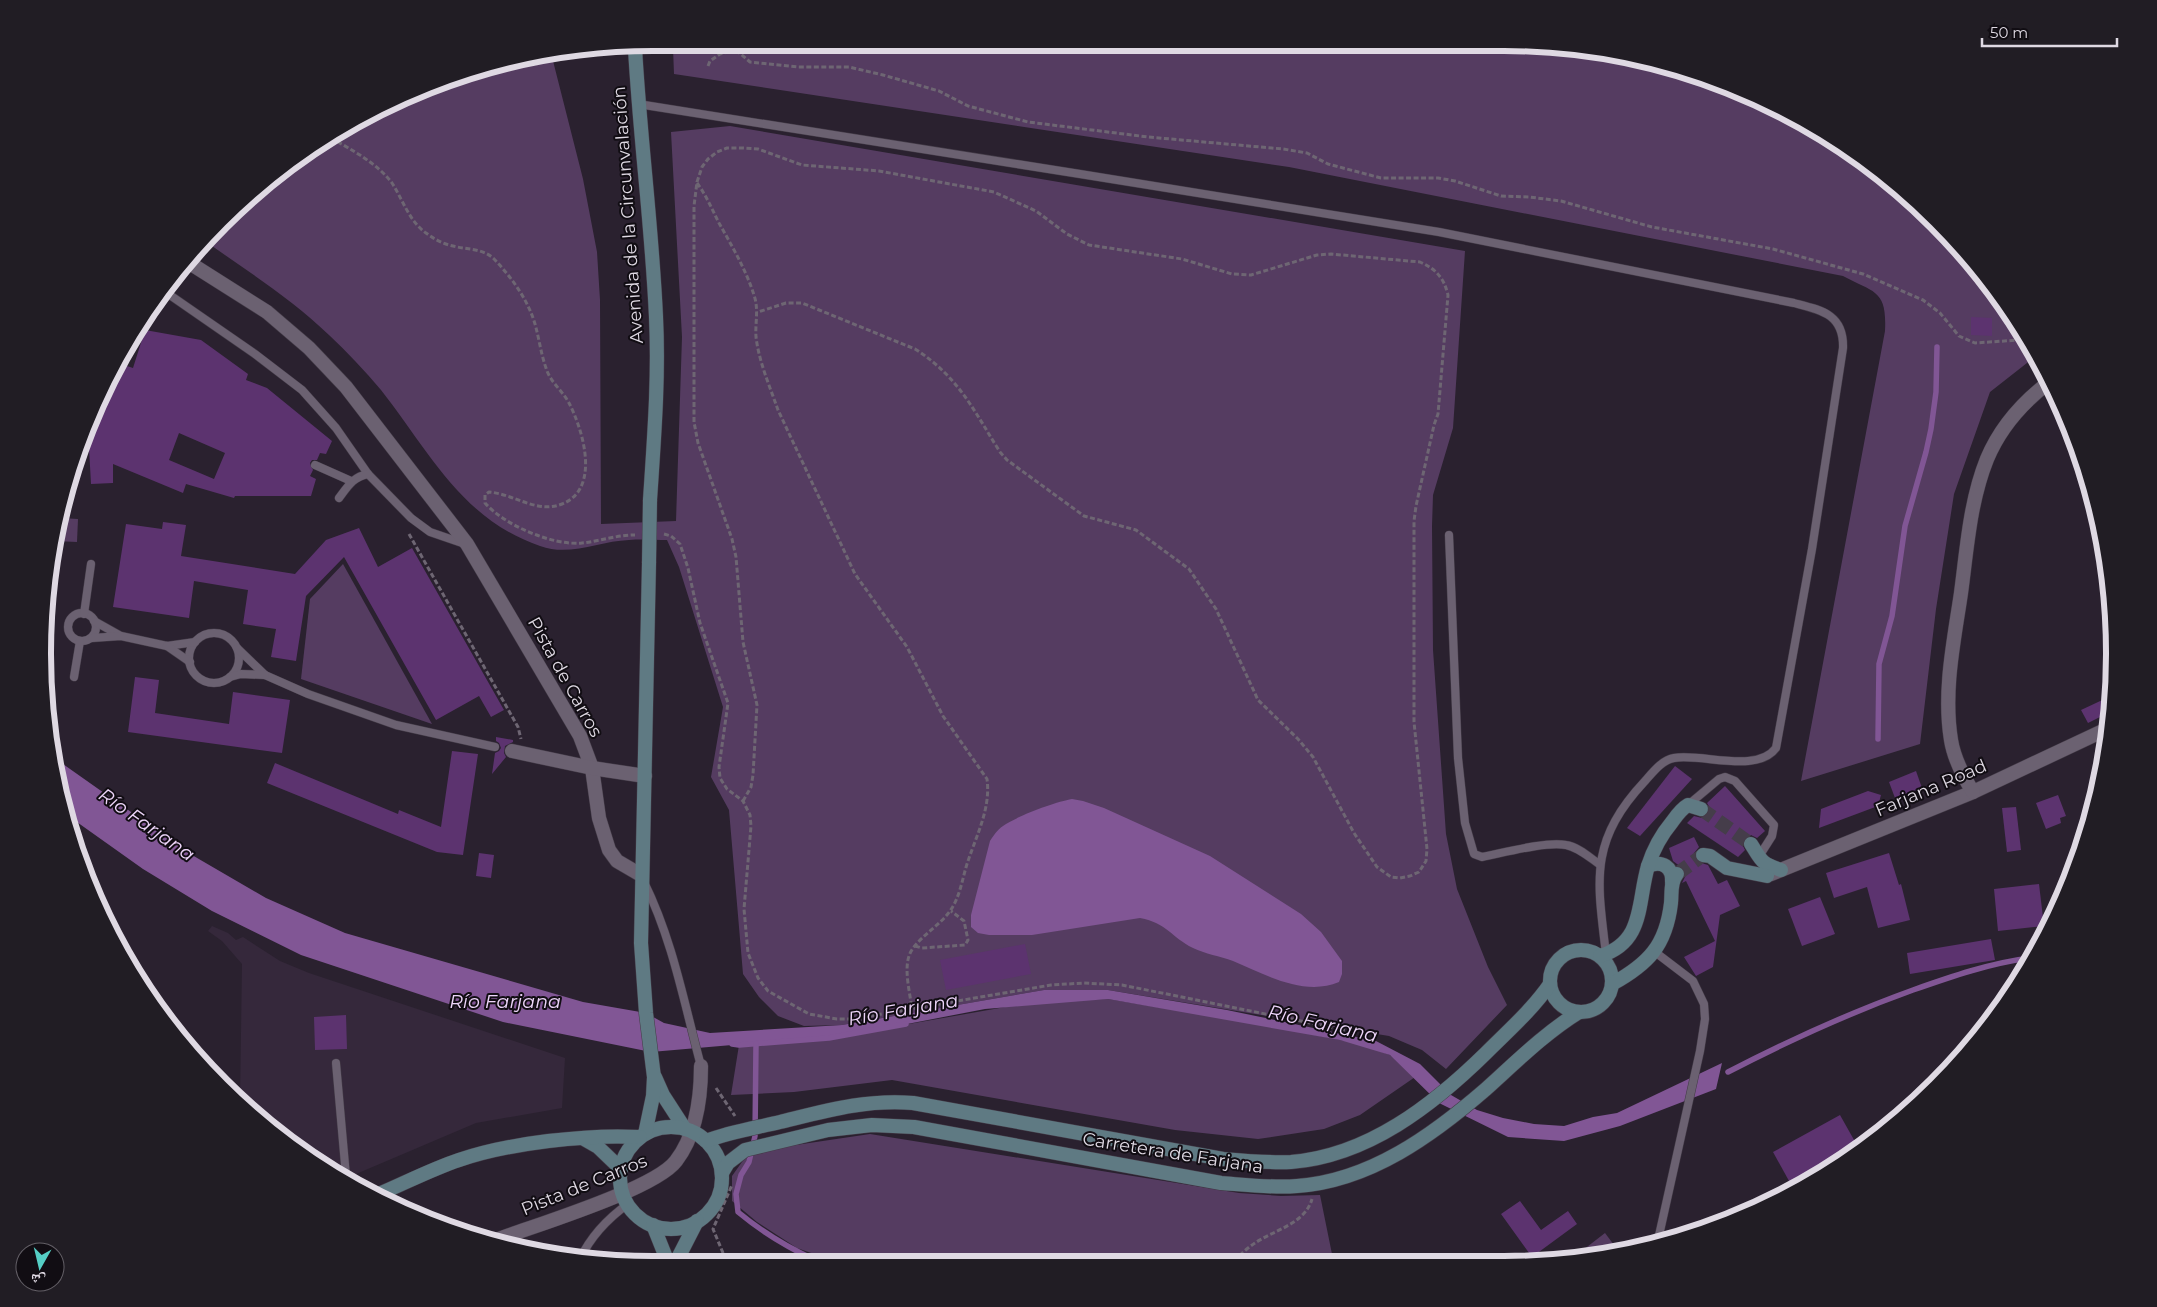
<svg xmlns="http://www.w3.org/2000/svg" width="2157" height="1307" viewBox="0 0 2157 1307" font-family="Montserrat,'Noto Naskh Arabic',sans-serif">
	<rect width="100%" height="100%" fill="#2a212f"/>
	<path fill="#35283b" d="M212,926L228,933L236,940L243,937L280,961L309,973L565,1058L562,1108L476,1123L349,1177L282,1138L240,1102L242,964L222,941L208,931Z"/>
	<g fill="#553c61">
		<path d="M673,48H1583L1737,89L1875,169L1963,250L2032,348L2036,356L1990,392L1954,494L1936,609L1920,744L1801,781L1885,331C1887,290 1875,293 1843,276L1289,167L674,74Z"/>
		<path d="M551,53L583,179L597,252L600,300L601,524L676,521L682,337L671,132L730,126L1465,251L1453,428L1433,495L1432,526L1433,650L1446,834L1457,889L1488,967L1507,1005L1446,1069L1422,1050L1389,1036L1108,990H1044L842,1025L804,1026L778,1016L759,997L743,974L729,810L711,777L723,707L679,567L667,540C655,540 642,539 629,540C599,541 570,557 540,546C461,519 429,451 381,390C365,371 347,352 329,335C292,299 247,271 205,241C265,168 368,108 456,76C484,65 521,60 551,53Z"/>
		<path d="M61,518L78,519L77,542L55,541Z"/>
		<path d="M343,564L432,724L301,679L310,599Z"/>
		<path d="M1108,999L1254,1023L1361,1044L1390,1055L1418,1075L1360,1115L1324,1129L1258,1139L1175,1130L892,1080L794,1092L731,1095L739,1045L829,1038L1040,1001Z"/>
		<path d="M870,1134L1239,1193L1281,1196L1320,1195L1333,1259L1293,1262L831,1260L797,1248L757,1222L732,1201V1176L749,1152Z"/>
		<path d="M1605,1233L1617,1249L1574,1257Z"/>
	</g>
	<g fill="#815695">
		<path d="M53,757L192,855L266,898L345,933L583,1002L646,1013L664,1023L710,1033L842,1025L1044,990H1108L1227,1010L1376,1041L1420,1064L1451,1095L1477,1110L1503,1118L1534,1124L1564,1126L1593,1117L1617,1113L1722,1063L1716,1089L1620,1126L1564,1141L1508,1137L1439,1103L1390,1055L1340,1040L1108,999L985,1009L850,1035L651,1052L503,1022L301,955L212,911L143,869L67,815Z"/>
		<path d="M1072,799L1083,801L1104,808L1210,856L1301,914L1321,932L1342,961V974L1339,982C1304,997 1264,974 1233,961C1220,956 1205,954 1193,948C1171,937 1167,923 1140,918L1032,935H989L978,933L971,927V915L990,841C994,835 997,830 1003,826C1017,816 1055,802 1072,799Z"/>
	</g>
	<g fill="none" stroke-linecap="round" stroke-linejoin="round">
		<g stroke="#815695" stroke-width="5.5">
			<path d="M1878,739L1879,664L1892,616L1905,526L1926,452L1931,429L1936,392L1937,347"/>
			<path d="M732,1044L739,1045L829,1038L906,1024"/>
			<path d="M756,1044L755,1136L749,1162L741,1175L736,1194L738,1212C762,1232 787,1247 815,1260"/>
			<path d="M1728,1072C1788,1041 1849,1013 1913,990C1950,977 1990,963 2030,958"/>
		</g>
	</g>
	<g fill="#5c336f" fill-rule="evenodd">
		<path d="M1971,317L1992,318V336L1971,335Z"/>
		<path d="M145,330L201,340L248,374L246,380L267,388L332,441L326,454L320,453L317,460H312L310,463L313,470L310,476L316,479L311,496H235L234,498L186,484L183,493L113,464V483L91,484L88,430L121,364L133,368ZM179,433L225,453L214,479L169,460Z"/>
		<path d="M163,522L186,525L181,556L295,574L326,540L359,528L378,567L412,548L504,710L491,717L479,696L436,720L344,557L306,596L296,661L271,657L276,629L243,624L248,590L194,581L189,618L113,607L126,524L162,529Z"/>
		<path d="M135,677L159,680L155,713L229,724L233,692L290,700L282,753L128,732Z"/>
		<path d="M2113,695L2110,712L2088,723L2081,710Z"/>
		<path d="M496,737L513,740V742L505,746L504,753L506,757L492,774L495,753L499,751L501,748L499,743L496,741Z"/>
		<path d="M452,751L478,754L463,855L437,852L267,783L275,763L398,814L399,810L441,827Z"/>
		<path d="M1675,766L1692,779L1640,836L1627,828Z"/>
		<path d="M1916,771L1922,788L1895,798L1889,782Z"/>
		<path d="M1725,786L1765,831L1757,838L1751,835L1746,837L1742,844L1745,850L1738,857L1687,823L1694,816L1702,818L1707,815L1710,808L1707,803Z"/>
		<path d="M1868,791L1881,795L1878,806L1819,828L1821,809Z"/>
		<path d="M2058,795L2066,816L2060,818L2061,823L2046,829L2036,803Z"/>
		<path d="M2016,807L2021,850L2007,852L2002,808Z"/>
		<path d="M1694,837L1699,847L1694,853L1695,859L1698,862L1708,865L1718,884L1727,880L1740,906L1720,915L1713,967L1696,976L1684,957L1715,941L1686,881L1682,883L1686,875L1685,870L1673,861L1669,848Z"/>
		<path d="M479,853L494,855L491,878L476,876Z"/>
		<path d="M1889,853L1899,885L1901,884L1910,920L1878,928L1867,887L1834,898L1826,873Z"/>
		<path d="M2039,884L2044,926L1998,931L1994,889Z"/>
		<path d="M1820,897L1835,934L1802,946L1788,909Z"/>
		<path d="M1991,939L1995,960L1910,974L1907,953Z"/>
		<path d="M1025,944L1031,974L946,990L940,960Z"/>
		<path d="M346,1015L347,1049L315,1050L314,1017Z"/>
		<path d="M1840,1115L1858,1147L1809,1183L1794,1190L1773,1152Z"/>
		<path d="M1520,1201L1541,1230L1568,1211L1577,1224L1532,1257L1501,1214Z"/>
	</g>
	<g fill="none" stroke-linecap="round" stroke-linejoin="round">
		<g stroke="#453d4a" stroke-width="14" stroke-dasharray="14 7" stroke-linecap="butt">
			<path d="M1701,809L1751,844"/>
			<path d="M1677,874L1703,855"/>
		</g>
		<defs>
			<g id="service">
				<path d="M638,104L1080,174L1439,232L1794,303C1821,310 1844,314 1843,348L1812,549L1776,748C1757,774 1702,753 1674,758C1662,760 1653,772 1645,781C1589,841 1597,879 1606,954"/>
				<path d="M164,291L255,354L302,390L336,428L368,474L411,518L430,532L465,544"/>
				<path d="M315,465L351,481"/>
				<path d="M339,498C348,486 353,477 368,474"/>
				<path d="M1449,535L1458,758L1465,823L1474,854L1482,857C1503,853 1546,841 1566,845C1578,847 1589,857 1599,864"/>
				<circle cx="82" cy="627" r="14"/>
				<path d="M84,614L91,564"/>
				<path d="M94,621L119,635"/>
				<circle cx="214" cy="658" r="25"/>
				<path d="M92,638L121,636L167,646L195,642"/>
				<path d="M167,646L190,662"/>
				<path d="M237,648L265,675L308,694L396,725L495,747"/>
				<path d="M74,677L80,641"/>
				<path d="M230,677L241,674L265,675"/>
				<path d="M1688,805L1719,779L1725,777L1735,781L1774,825L1772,836L1758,858"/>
				<path d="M644,882C673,941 684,1003 701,1066"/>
				<path d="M1655,952L1693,981L1704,1004L1705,1019L1700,1051L1658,1240"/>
				<path d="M336,1063L346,1176"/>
				<path d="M580,1259C591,1236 607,1219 628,1204"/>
			</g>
			<g id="minor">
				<path d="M188,262L267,312L309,348L346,387L467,544L580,736L592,768L599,818L609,850L617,861L641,875"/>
				<path d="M512,751L592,768L645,776"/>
				<path d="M1771,874L1973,792L2107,729"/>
				<path d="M499,1239C536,1225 655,1189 676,1161C696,1135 701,1098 701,1066"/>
			</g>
			<path id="tertiary" d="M1973,792C1963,776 1954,759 1951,740C1943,691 1954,641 1961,593C1967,548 1970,501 1987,459C2000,428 2022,403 2048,383"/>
			<g id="secondary">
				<path d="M635,48C640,138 652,227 656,317C659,378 654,439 650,500"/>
				<path d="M1751,844C1762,861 1760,863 1781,870"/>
				<path d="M1703,855L1710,856L1727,868L1767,876"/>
				<path d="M1648,866C1662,860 1673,867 1672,882"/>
				<circle cx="1581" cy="981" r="31"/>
				<path d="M1600,956C1645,942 1637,903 1648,866C1653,850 1662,834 1672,822C1677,815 1681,809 1688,805L1701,809"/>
				<path d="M1612,984C1648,964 1666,946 1671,903C1672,893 1670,882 1677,874"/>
				<path d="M655,1077L663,1095L685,1129"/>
				<circle cx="671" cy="1178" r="51"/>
				<path d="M645,1134L653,1096L654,1077L646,1013L641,943L649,563"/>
				<path d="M584,1139L598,1147L621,1169"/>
				<path d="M706,1141C730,1132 755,1128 780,1122C825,1111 866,1099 913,1103L1223,1159C1246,1161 1268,1163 1291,1162C1368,1156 1433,1105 1486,1053C1508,1031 1532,1010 1550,984"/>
				<path d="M722,1173L728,1163L745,1150L828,1130L872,1125L914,1127L1221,1183C1247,1185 1272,1188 1297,1186C1370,1181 1433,1135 1486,1089C1516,1062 1545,1033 1579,1012"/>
				<path d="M379,1194C405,1183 432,1169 459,1160C508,1143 588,1134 640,1137"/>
				<path d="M653,1225L667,1260"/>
				<path d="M677,1260L697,1221"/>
			</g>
		</defs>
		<use href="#service" stroke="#443c48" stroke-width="9"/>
		<use href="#minor" stroke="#443c48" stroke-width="15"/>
		<use href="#tertiary" stroke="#443c48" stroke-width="15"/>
		<use href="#secondary" stroke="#443c48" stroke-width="15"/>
		<g stroke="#6e6673" stroke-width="3" stroke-dasharray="5 2.5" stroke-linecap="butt">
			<path d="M736,50L750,62L798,67H849L883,75L939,91L968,106L1028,122L1148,137L1283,149L1307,153L1328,164L1381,178H1438L1455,181L1501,196L1529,197L1561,201L1652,227L1773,249L1863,274L1923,300L1940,313L1959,336L1975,343L2020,340L2029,343"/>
			<path d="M708,66L710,61L720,54L742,48"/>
			<path d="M331,138C352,150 378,164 392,183C403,200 409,221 426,233C434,239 443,244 453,246C468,250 484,248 495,260C512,278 528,300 535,324C539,338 541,354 546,368C550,382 562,390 569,403C583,430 601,489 562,504C537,514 514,494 489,492L485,495V503C504,525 553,546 582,543C600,541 617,535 635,535"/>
			<path d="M697,183C706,195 712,209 719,223C732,246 746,270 754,295C759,310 755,322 756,337C759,362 770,387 778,410L855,574L907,647L943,716L987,779C991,809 976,836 967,864C962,880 960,897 950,911C940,926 914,940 909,956C904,971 910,993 912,1009"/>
			<path d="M409,534L518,727L521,739"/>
			<path d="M664,534L671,536L680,544L688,568L700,623L728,703L719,767L720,778L727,789L743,801L750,815L751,826L744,909L748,953L758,978L768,991L809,1014L837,1019H852L1051,985L1084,983L1122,985L1345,1030"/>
			<path d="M743,801L751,787L753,775L757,705L743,642L736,557L732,539L698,443L694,422V206L697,182L702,167L708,159L717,152L727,148H742L758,149L802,165L879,171L994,192L1036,211L1067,234L1089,245L1182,259L1232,274L1251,275L1317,255L1331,254L1420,262C1436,269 1444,278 1448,295L1438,414L1434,425L1416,506L1414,521V722L1427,849L1426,861L1419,872L1410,876L1400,878L1391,877L1377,867L1354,833L1313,757L1298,739L1258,700L1216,609L1189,569L1136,530L1084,516L1007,460L1000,452C974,411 959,377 915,349L802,303H786L758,312"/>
			<path d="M915,946L922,948L965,945L968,940L964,921L951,911"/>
			<path d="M716,1088L735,1116"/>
			<path d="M726,1260L713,1229L732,1185"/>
			<path d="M1237,1262V1258C1243,1252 1249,1247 1255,1243C1274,1230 1305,1224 1312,1199"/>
		</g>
		<use href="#service" stroke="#6b6171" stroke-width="8"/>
		<use href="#minor" stroke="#6b6171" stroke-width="14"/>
		<use href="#tertiary" stroke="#6b6171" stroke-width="14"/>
		<use href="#secondary" stroke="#5f7a83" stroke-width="14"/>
		<defs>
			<path id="secondary-bridge" d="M649,563L650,500"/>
		</defs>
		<use href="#secondary-bridge" stroke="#443c48" stroke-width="15" stroke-linecap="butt"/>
		<use href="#secondary-bridge" stroke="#5f7a83" stroke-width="14"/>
	</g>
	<g text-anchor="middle" stroke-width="4" stroke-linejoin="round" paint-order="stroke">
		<g font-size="18" fill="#dfd9e3" stroke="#110d13">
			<text transform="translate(628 215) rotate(-94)" y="6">Avenida de la Circunvalación</text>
			<text transform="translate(565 677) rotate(61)" y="6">Pista de Carros</text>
			<text transform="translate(1931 788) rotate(-23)" y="6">Farjana Road</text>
			<text transform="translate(1173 1153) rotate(9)" y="6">Carretera de Farjana</text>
			<text transform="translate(584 1185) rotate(-22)" y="6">Pista de Carros</text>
		</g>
		<g font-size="19" font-style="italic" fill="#edd5f9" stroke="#110d13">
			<text transform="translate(147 824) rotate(35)" y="7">Río Farjana</text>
			<text x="505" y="1008">Río Farjana</text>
			<text transform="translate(903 1009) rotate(-10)" y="7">Río Farjana</text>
			<text transform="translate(1323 1023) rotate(13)" y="7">Río Farjana</text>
		</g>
	</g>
	<path d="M0 0H2157V1307H0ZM653 51H1504A602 602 0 0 1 2106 653V654A602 602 0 0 1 1504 1256H653A602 602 0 0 1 51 654V653A602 602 0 0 1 653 51Z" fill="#211d24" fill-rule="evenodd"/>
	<path fill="none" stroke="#dfd9e3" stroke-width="6" d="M653 51H1504A602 602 0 0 1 2106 653V654A602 602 0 0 1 1504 1256H653A602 602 0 0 1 51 654V653A602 602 0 0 1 653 51Z"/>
	<g transform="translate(40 1267) rotate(188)"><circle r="24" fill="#110d13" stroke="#635f66"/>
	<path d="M0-4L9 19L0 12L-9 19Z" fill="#55cec5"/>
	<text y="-8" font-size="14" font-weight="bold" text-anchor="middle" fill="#dfd9e3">ش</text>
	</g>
	<path d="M1982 38v8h135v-8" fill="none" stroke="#dfd9e3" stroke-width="2.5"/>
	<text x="1990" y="38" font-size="15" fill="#dfd9e3" stroke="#110d13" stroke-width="4" paint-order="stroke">50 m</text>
</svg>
